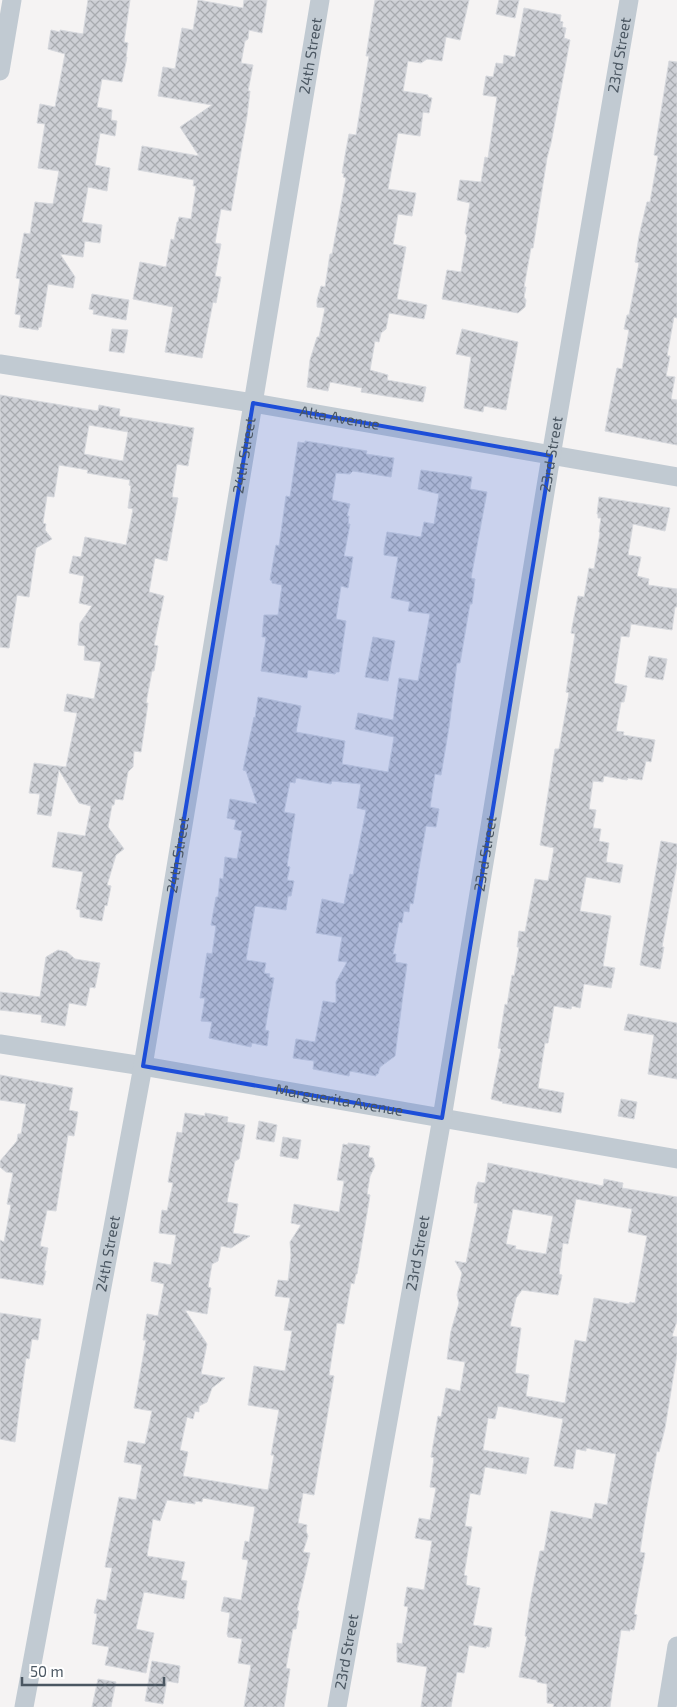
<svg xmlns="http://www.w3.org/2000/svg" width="677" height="1707" viewBox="0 0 677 1707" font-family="'Exo 2',sans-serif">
	<defs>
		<pattern id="building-cross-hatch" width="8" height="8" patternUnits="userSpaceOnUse" patternTransform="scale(1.25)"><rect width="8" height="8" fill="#cdcfd5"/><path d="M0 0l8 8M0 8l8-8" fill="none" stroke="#a8abb0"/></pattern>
	</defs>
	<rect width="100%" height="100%" fill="#f5f3f3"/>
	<g fill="url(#building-cross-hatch)" stroke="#d7d9de" fill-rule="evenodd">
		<path d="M88,0H130L124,42L128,43L126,57H127L122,82L102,79L97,107L112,110L111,120L117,121L115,136L100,133L95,165L110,168L107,191L88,187L82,222L102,225L100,243L85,241L83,257L60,254L75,277L73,288L48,284L41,327H39L38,330L19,327L21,315L15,314L20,279L16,278L24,233L30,234L35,202L53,204L59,171L38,168L45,124L37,123L40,104L55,107L65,54L48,49L51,30L60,32V30L83,34Z"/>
		<path d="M198,0L243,8L244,0H267L262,33L249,30L248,39L245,41L241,63L253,65L248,91H250L247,116L231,211L221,209L215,243L221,244L215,276L221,277L216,303L213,302L202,358L165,352L173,307L133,299L140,262L166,267L171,239L174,240L177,222H178L179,217L191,219L196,186H193L194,180L138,170L142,146L199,156L180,127L212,105L158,96L163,67L175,69L182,28L193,30Z"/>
		<path d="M375,0H469L460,40L446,37L442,61L427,59L421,63L408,61L403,91L428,95V97L432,98L429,113L423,112L420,136L398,133L388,189L416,193L412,216L398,214L393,244L406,247L397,299L427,305L424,319L389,313L386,329L381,333L379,342L375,341L370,370L388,375L387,380L426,387L423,402L361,392L362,388L330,382L328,391L307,387L310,360L317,337H319L325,308L317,307V300L321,286L325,287L330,254H332L346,178L343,177L344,174L342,173L346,150L349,134L356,135L369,56H366Z"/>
		<path d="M499,0H519L515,18L496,14Z"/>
		<path d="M524,8L561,15L560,21L563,22L562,27L566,28L564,38L570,40L551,143L547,158L533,248H531L524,287H526L524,297L526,300L525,307L518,313L442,299L447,270L461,272L467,236L465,233L470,203L457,200L460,180L481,182L485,157L488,158L497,97L483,95L486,76L493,77L496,63L503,64L504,55L515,57Z"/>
		<path d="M669,61L677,62V318L674,317L667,356H670L666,376L675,377L671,399L677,400V445L605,431L617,368L622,369L629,330L624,329L627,315H629L639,263L635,262L639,236L647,202H650L658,156L654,155Z"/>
		<path d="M92,294L129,300L126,320L93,314L94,310L89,309Z"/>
		<path d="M112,329L128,330L124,353L109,351Z"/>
		<path d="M462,329L518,342L506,410L484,406L483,412L464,408L471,357L456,354Z"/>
		<path d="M0,395L98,411L99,405L120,409L119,416L194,428L188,466L177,464L172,497L178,498L167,561L155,558L149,592L164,596L154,645L158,646L154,671H152L146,703H148L141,752L134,751L133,767L128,772L123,800L115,799L114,805H112L108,827L124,849L116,855L107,885L111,886L107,906L105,905L102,921L80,917V910L76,909L83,872L52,867L58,832L85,836L91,806L79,803L59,770L51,816L37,814L40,794L29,793L34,763L66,767L77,713L64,711L67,694L94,699L101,662L84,660L85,646L78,645L80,623L92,606L79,603L84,576L69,573L73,556L81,557L85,537L126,545L133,509L128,508L131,486L129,485L130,480L87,473L88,470L59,465L54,497L47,496L43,523L46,524L45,530L52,539L36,548L29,597L17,595L9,648L0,647ZM89,425L128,432L123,461L84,454Z"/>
		<path d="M305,441L367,451L366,454L394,458L391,477L353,471L350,474L336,473L332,500L350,504L347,516H349L348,524H350L344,556L353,557L348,588L341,586L336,619L346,621L339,672H336L335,674L308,670L307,678L261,671L266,637H262L264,615H278L282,585L272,583V581L270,580L276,545L279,546L286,496L290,497L298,442L305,443Z"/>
		<path d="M421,470L472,477L470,489L487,492L471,578L475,579L472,604H470L460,663H457L449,727L441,775L435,774L430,807L439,809L436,827L426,826L413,904L410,903L409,912L404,911L402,923L399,922L393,954H396L395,962L407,964L395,1056L380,1067L378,1074H376V1076L350,1071L349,1076L313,1069L314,1061L293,1058L296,1039L315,1042L323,1001L336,1003V982L347,962L338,961L342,937L316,933L322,899L344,904L350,874L353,875L366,810L357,808L361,784L332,781L331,784L296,778L295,783L290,782L284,812L295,814L287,866L290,867L287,880L294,881L291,896H288L286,910L255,906L246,960L266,963L264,973L270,974L269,977L274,978L265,1030L269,1031L267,1046L252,1043L251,1047L209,1038L212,1022L201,1021L205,998H200L207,953L212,954L216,926L211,925L216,897H218L220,878L223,879L225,857L237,859L242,831L234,829L236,820L227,818L230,799L257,804L246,771L243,770L254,717L255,718L258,697L301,706L296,732L345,741L342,764L388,772L394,737L355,729L358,713L393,720L399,678L418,681L430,614L408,611L410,602L391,598L398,557L384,555V549L387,532L421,537L424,522L434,524L439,494L418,489Z"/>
		<path d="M599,497L670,508L665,531L633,524L628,555L641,557L637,576L649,579L648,585L677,589V607H675L672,630L631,624L629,637L621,636L614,683L627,686L624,702H621L616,731L624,732L623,735L655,740L651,762L646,761L642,780L628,778L627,780L604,776L603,782L593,781L589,809L596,810L593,828L601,829L599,841L609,843L606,862L623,865L620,883L586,877L580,911L611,916L603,966L615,968L611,988L584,984L580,1008L572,1006L571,1009L554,1006L548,1043H545L538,1088L564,1093L561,1113L502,1103L503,1102L491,1099L501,1049L498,1048L505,1004L507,1005L512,975L514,976L519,947H517L519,931L525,932L535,879L548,881L554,848L540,845L555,749H559L569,693L566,692L575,634L571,633L578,596L584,597L589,568L594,569L600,533L599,532L601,518H598V514H597Z"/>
		<path d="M373,637L395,641L388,681L365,677Z"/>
		<path d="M649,656L667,659L663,680L645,677Z"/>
		<path d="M661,841L677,844V864L662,947H664L660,969L640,965Z"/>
		<path d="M58,950L67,952L75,959L100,963L95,988L90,987L86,1006L69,1003L65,1026L41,1022L42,1015L0,1010V992L40,997L46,957Z"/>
		<path d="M628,1014L677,1023V1079L648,1074L654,1035L624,1030Z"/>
		<path d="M0,1075L73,1088L69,1110L78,1112L74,1136L68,1135L56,1211L47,1210L40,1246L48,1248L44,1271H46L43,1285L0,1278V1240L4,1242L11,1205L7,1204L13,1173L6,1172L0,1167V1161L17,1141L18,1134H21L26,1104L0,1100Z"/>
		<path d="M621,1099L637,1102L634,1119L618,1116Z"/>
		<path d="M185,1113L205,1116V1113L228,1117L227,1122L245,1125L239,1159L235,1161L227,1202L238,1204L233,1233L250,1236L231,1248L221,1246L218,1261L212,1264L208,1287L211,1288L207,1314L185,1310L207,1344L201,1374L225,1378L212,1388L207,1402L199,1406V1412L195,1411L193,1419L187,1417L180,1450L188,1452L183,1476L268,1490L274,1455H271L279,1410L248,1405L254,1366L285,1371L292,1331L284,1330L290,1298L275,1296L278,1280L288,1281L291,1255L290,1242L301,1225L291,1223L294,1204L339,1212L344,1181L337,1180L343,1144L348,1145V1143L370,1146L368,1157L373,1158L375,1166L370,1176L367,1194L370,1195L357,1274H356L354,1284L351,1283L344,1324L337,1323L329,1375L334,1376L314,1495L303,1493L298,1523L307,1525L306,1531L308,1536L303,1552L310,1553L297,1610L299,1611L296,1629H293L286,1668L290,1669L284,1707H244L251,1665L238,1663L242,1639L228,1637L227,1634L230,1613L221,1611L224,1597L241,1600L248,1560L242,1559L245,1541L249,1542L255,1507L203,1498L202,1502L195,1501V1504L167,1500L160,1521L153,1519L147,1556L185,1562L181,1580L187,1581L184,1599L144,1592L136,1629L154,1633L146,1673L105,1665L109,1647L92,1644L97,1614L94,1613L97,1599L106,1601L112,1568L105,1567L119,1497L136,1500L142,1465L124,1462L128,1441L145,1444L152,1411L134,1408L146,1340H143L147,1314L158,1316L164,1284L151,1281L154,1262L171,1265L176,1235L159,1233L162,1210L167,1211L173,1183L168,1182L177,1132L182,1133Z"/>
		<path d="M259,1121L277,1125L274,1142L256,1139Z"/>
		<path d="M283,1137L301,1140L298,1159L280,1156Z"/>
		<path d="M488,1163L603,1186L604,1179L623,1183L622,1188L677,1197V1321L672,1336L677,1337V1354L665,1428L659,1452L657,1451L646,1512L640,1552L645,1553L634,1614L637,1615L634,1630L630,1629V1631L621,1630L610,1707H553L554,1704L547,1703V1684L537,1682V1680L519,1677L527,1637L525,1636L530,1603L540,1551H544L551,1511L592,1519L595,1503L607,1505L616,1454L586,1448V1451L576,1449L573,1469L554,1466L563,1419L498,1406L495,1419L488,1418L483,1450L529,1458L526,1474L485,1467L480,1495L470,1493L465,1526L472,1527L464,1575L467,1576L466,1585L480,1588L473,1625L492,1628L489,1647L486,1646V1648L469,1645L464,1673L457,1672L451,1707H421L427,1667L397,1662V1643L402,1644L408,1607L404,1606L407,1587L424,1590L432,1541L415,1538L419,1518L430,1520L436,1488L430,1487L434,1458L431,1457L438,1416L441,1417L446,1388L460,1391L465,1362L447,1359L451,1331L459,1303L457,1295L462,1273L455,1261L466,1263L478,1203H474L476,1187L478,1182L485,1183ZM576,1199L632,1209L628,1232L647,1236L635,1303L630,1302L629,1304L594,1298L586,1342L575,1340L565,1403L526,1396L529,1375L515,1373L521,1328L510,1326L516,1298L522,1290L558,1295L562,1275L559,1274L563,1243L568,1244ZM513,1209L553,1216L546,1254L515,1249L516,1246L506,1244Z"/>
		<path d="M0,1313L41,1319L38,1340L32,1339L29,1359L26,1358L15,1442L0,1439Z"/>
		<path d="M152,1661L180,1666L178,1683L167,1681L163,1704L145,1701Z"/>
		<path d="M98,1679L116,1682L111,1707H92Z"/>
	</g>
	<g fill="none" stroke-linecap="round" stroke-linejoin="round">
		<g stroke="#c1cad2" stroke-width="19">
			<path d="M0,71L12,0"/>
			<path id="s1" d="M0,364L253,403L677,477"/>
			<path id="s2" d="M0,1044L143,1066L677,1159"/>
			<path id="s3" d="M24,1707L143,1066L320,0"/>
			<path id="s4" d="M337,1707L442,1118L551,456L629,0"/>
			<path d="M667,1707L677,1646"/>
		</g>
	</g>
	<path fill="#1d4ed8" fill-opacity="0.2" stroke="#1d4ed8" stroke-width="4" stroke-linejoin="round" d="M253,403L551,456L442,1118L143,1066Z"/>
	<g text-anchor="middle" stroke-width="5" stroke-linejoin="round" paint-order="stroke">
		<g font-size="15" fill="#4a5661" stroke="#fff">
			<text dy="5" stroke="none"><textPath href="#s3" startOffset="1676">24th Street</textPath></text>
			<text dy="5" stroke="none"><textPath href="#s4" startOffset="1676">23rd Street</textPath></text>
			<text dy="5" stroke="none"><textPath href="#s1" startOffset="344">Alta Avenue</textPath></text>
			<text dy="5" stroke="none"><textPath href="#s4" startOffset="1271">23rd Street</textPath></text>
			<text dy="5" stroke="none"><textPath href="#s3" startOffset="1271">24th Street</textPath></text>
			<text dy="5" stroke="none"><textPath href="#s4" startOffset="866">23rd Street</textPath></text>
			<text dy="5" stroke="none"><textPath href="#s3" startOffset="866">24th Street</textPath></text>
			<text dy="5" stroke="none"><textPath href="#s2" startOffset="344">Marguerita Avenue</textPath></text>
			<text dy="5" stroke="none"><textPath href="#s4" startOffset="461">23rd Street</textPath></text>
			<text dy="5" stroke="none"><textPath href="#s3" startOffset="461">24th Street</textPath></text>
			<text dy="5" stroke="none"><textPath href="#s4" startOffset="56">23rd Street</textPath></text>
		</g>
	</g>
	<path d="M22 1677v8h142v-8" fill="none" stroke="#4a5661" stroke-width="2.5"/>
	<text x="30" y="1677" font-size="15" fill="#4a5661" stroke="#ffffff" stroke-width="4" paint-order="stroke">50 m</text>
</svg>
